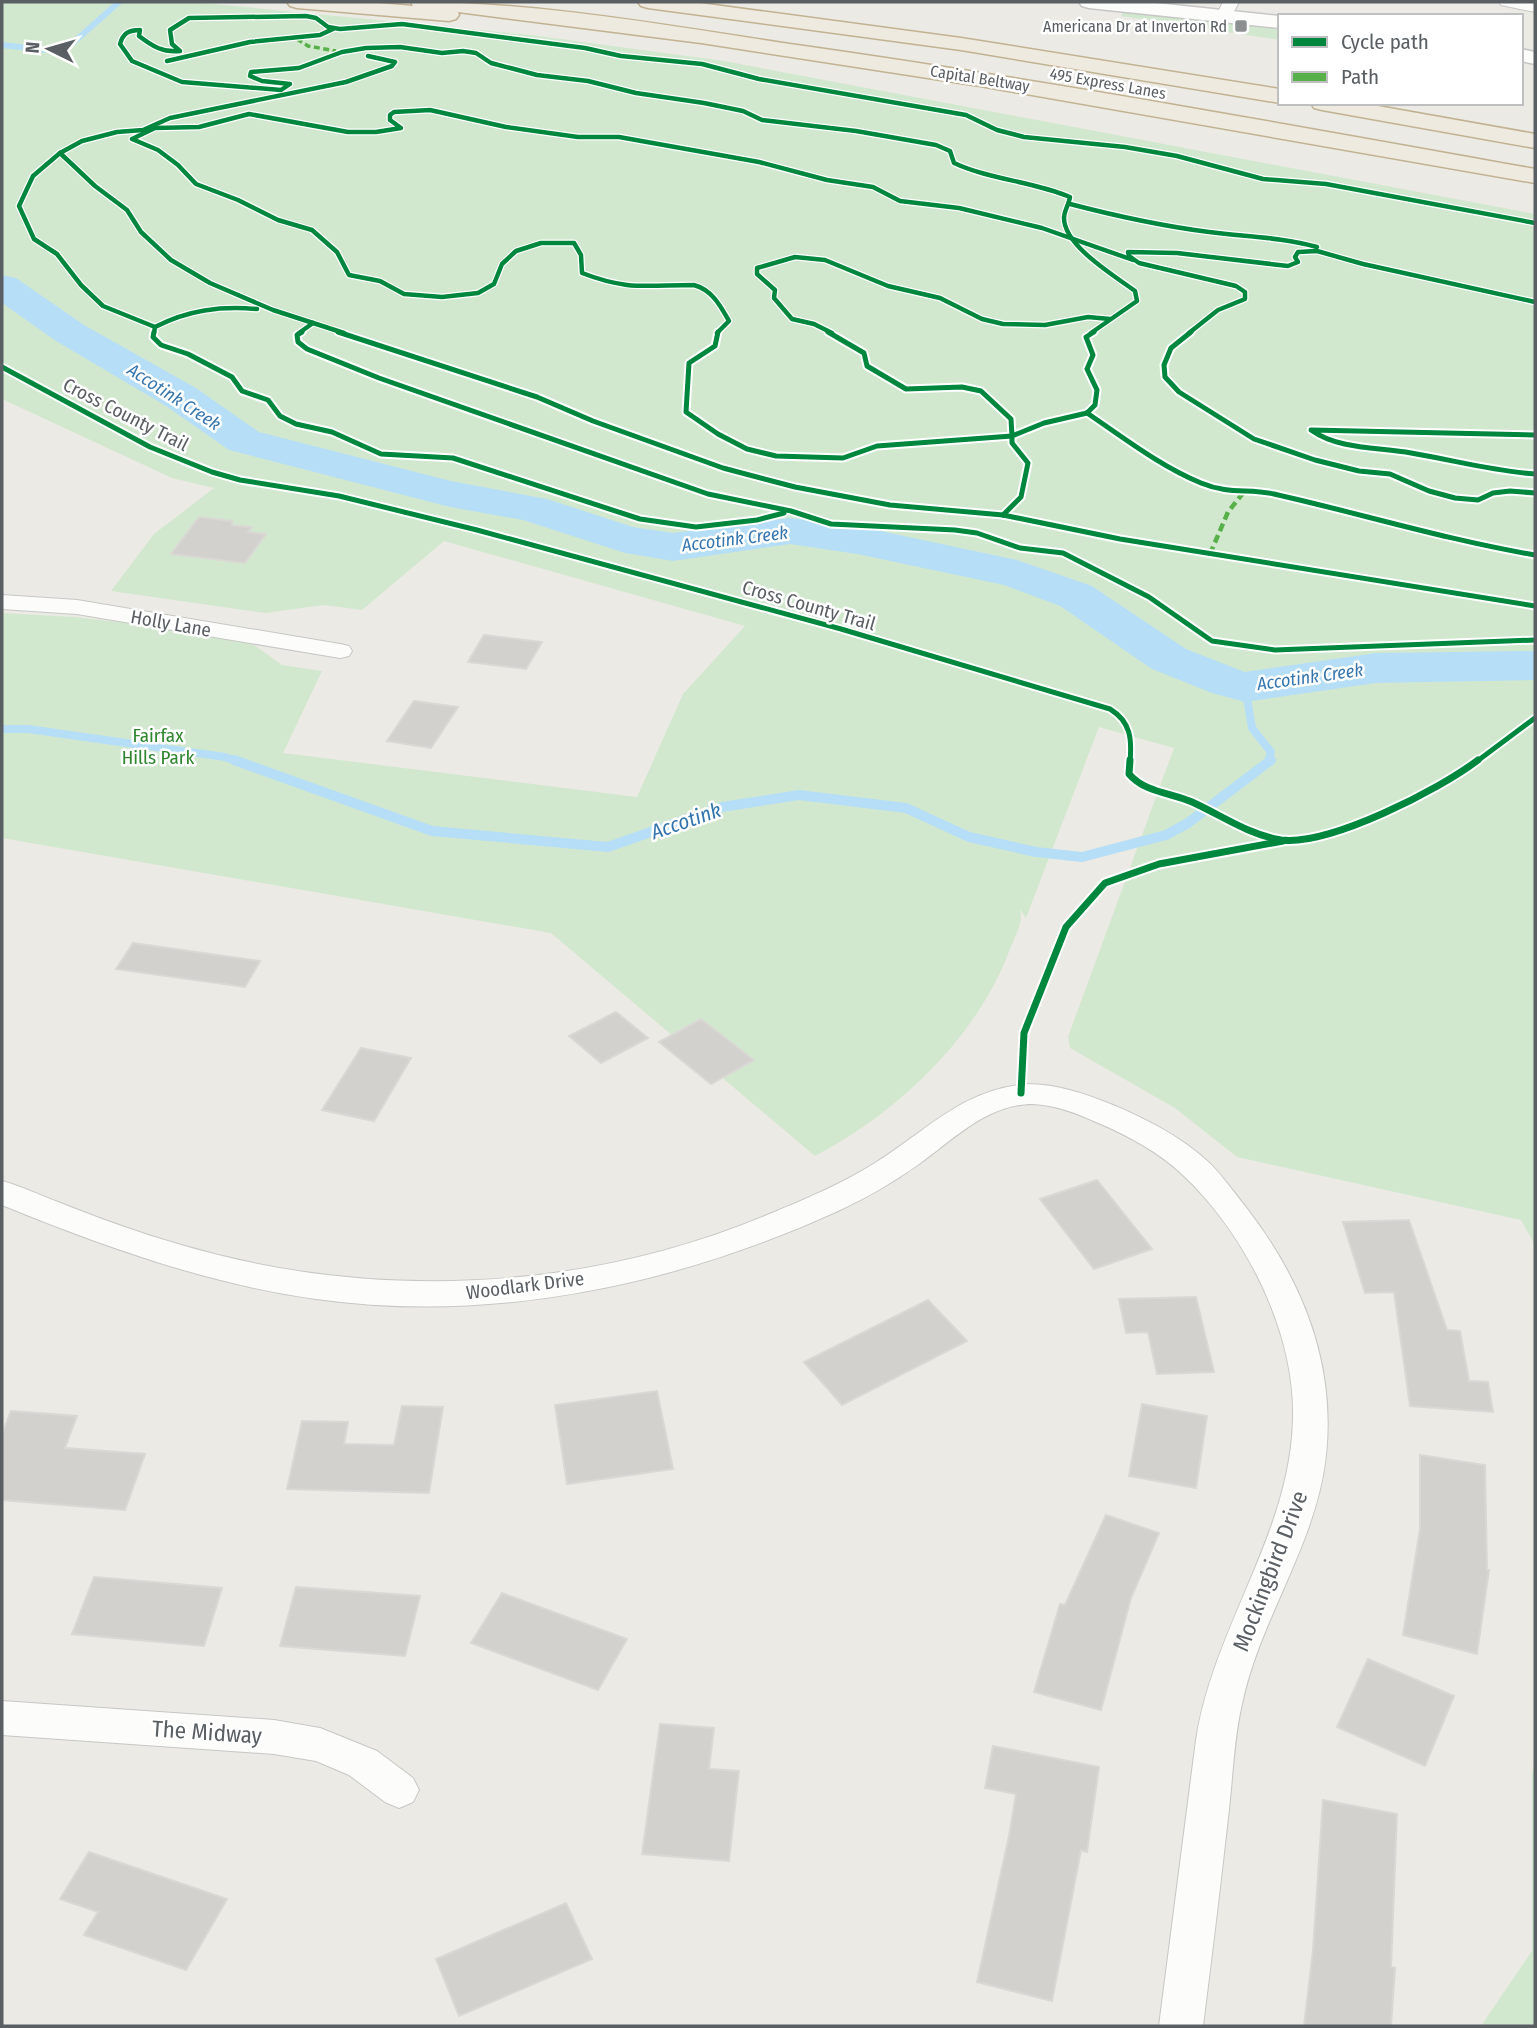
<svg xmlns="http://www.w3.org/2000/svg" width="1537" height="2028" viewBox="0 0 1537 2028" font-family="'Fira Sans Condensed',sans-serif">
	<rect width="100%" height="100%" fill="#ebeae4"/>
	<g fill="#d2e8ce">
		<path d="M2,2H194L531,35L724,61L1535,214V1245L1521,1220L1237,1157L1175,1108L1070,1048L1068,1037L1174,748L1099,727L1026,918L1020,909C1024,922 1015,936 1010,949C977,1038 897,1113 815,1156L551,933L2,838V613L74,617L167,627L250,642L282,665L322,671L283,753L637,797L683,694L745,626L444,541L362,610L324,605L265,613L111,591L154,534L214,488L172,478L2,399Z"/>
		<path d="M1123,12L1280,28V40L1121,16Z"/>
		<path d="M1535,1761V2026H1481L1532,1951V1774Z"/>
	</g>
	<g fill="none" stroke-linecap="round" stroke-linejoin="round">
		<path stroke="#b6dff7" stroke-width="6" d="M2,45L55,51L74,42L119,2"/>
		<g stroke="#b6dff7" stroke-width="8">
			<path d="M1245,687L1252,728L1271,752L1268,762"/>
			<path d="M2,729H28L225,757L239,762"/>
		</g>
		<path stroke="#b6dff7" stroke-width="10" d="M234,760L432,831L608,847L722,807L799,795L906,808L969,837L1036,852L1082,857L1166,835L1188,823L1271,760"/>
		<path fill="#b6dff7" fill-rule="evenodd" d="M2,275L16,278L84,325L196,388L259,432L451,481L547,499L633,527L673,533L790,518L857,526L1017,560L1092,586L1186,649L1245,672L1376,653L1535,651V680L1376,683L1245,702L1212,693L1152,669L1060,606L1004,585L857,554L790,544L673,561L625,553L523,520L450,507L229,450L166,406L56,341L2,303Z"/>
	</g>
	<g fill="#d2d1ce" stroke="#dad8d4" stroke-width="2">
		<path d="M199,517L232,521V525L252,527L248,532L266,534L245,563L171,554Z"/>
		<path d="M484,635L542,642L526,669L468,662Z"/>
		<path d="M414,701L458,707L431,748L387,741Z"/>
		<path d="M133,943L260,961L245,987L116,969Z"/>
		<path d="M616,1012L648,1038L601,1063L569,1036Z"/>
		<path d="M701,1019L754,1060L711,1084L659,1042Z"/>
		<path d="M361,1048L411,1058L374,1121L322,1110Z"/>
		<path d="M1097,1180L1152,1249L1094,1269L1040,1199Z"/>
		<path d="M1409,1220L1447,1330L1460,1331L1469,1381L1488,1382L1493,1412L1410,1406L1394,1292L1365,1293L1343,1222Z"/>
		<path d="M1196,1297L1214,1372L1157,1374L1148,1332L1126,1333L1119,1299Z"/>
		<path d="M928,1300L967,1341L842,1405L804,1362Z"/>
		<path d="M657,1391L673,1469L567,1484L555,1405Z"/>
		<path d="M1142,1404L1207,1416L1196,1488L1129,1476Z"/>
		<path d="M402,1406L443,1407L429,1493L287,1489L302,1421L348,1422L344,1444L394,1445Z"/>
		<path d="M11,1411L77,1416L65,1448L145,1454L125,1510L2,1500V1434Z"/>
		<path d="M1420,1455L1485,1465L1487,1570H1489L1477,1654L1403,1635L1420,1529Z"/>
		<path d="M1106,1515L1159,1533L1131,1598L1101,1710L1034,1692L1060,1604L1065,1605Z"/>
		<path d="M94,1577L222,1588L204,1646L72,1634Z"/>
		<path d="M296,1587L420,1596L405,1656L280,1646Z"/>
		<path d="M502,1593L627,1639L598,1690L471,1643Z"/>
		<path d="M1368,1659L1454,1696L1425,1766L1337,1727Z"/>
		<path d="M660,1724L714,1728L709,1769L739,1771L729,1861L642,1854Z"/>
		<path d="M993,1746L1099,1767L1087,1852L1081,1850L1052,2001L977,1982L1009,1836L1016,1794L985,1788Z"/>
		<path d="M1323,1800L1397,1814L1391,1967L1395,1968L1391,2026H1304L1313,1950Z"/>
		<path d="M89,1852L227,1899L186,1970L84,1935L98,1912L60,1899Z"/>
		<path d="M566,1903L592,1959L459,2016L436,1959Z"/>
	</g>
	<g fill="none" stroke-linecap="round" stroke-linejoin="round">
		<defs>
			<g id="minor">
				<path d="M1223,2H1239L1230,19L1224,21L1216,16Z"/>
				<path d="M1499,2H1535V12L1501,5Z"/>
				<path d="M2,595L77,600L340,644L349,646L352,651L349,656L340,658L77,614L2,609Z"/>
				<path d="M1027,1084C1057,1084 1086,1094 1113,1105C1146,1119 1178,1135 1205,1159C1220,1172 1232,1190 1245,1206C1301,1278 1336,1362 1326,1455C1317,1543 1260,1618 1242,1704C1234,1738 1233,1774 1229,1809C1221,1882 1212,1954 1203,2026H1159L1196,1740C1213,1628 1291,1533 1293,1418C1295,1332 1246,1235 1184,1176C1159,1152 1127,1135 1096,1122C1076,1113 1055,1105 1033,1104C987,1104 954,1139 919,1164C894,1182 866,1198 838,1211C676,1285 493,1324 316,1299C208,1284 102,1246 2,1205V1181C21,1186 39,1195 58,1202C98,1218 139,1233 181,1245C375,1302 586,1292 772,1213C808,1198 843,1183 875,1163C928,1130 961,1090 1027,1084Z"/>
				<path d="M2,1701L274,1720L320,1728L377,1751L413,1778L419,1790L413,1802L399,1808L385,1802L349,1775L316,1761L274,1754L2,1735Z"/>
			</g>
			<g id="tertiary">
				<path d="M1079,2H1146L1280,16V28L1089,8L1082,6Z"/>
				<path d="M1521,49L1535,52V64L1521,61Z"/>
			</g>
			<g id="motorway">
				<path d="M287,2H366L413,6L411,2C540,2 669,26 797,45C1044,80 1289,125 1535,169V183L980,86L701,43L458,12L459,15L456,19L449,21L297,8L290,6Z"/>
				<path d="M638,2H692L961,38L1280,89V103L961,50L648,8L641,6Z"/>
				<path d="M1311,103H1361L1535,134V148L1322,110L1314,108Z"/>
			</g>
		</defs>
		<use href="#minor" stroke="#c7c7c5" stroke-width="2"/>
		<use href="#tertiary" stroke="#c7c7c5" stroke-width="3"/>
		<use href="#motorway" stroke="#c2b292" stroke-width="3"/>
		<use href="#minor" fill="#fcfcfb" fill-rule="evenodd"/>
		<use href="#tertiary" fill="#fcfcfb" fill-rule="evenodd"/>
		<use href="#motorway" fill="#eeeae0" fill-rule="evenodd"/>
		<path stroke="#58b04a" stroke-width="3.5" stroke-dasharray="6 3.5" stroke-linecap="butt" d="M297,39L308,46L336,51"/>
		<path stroke="#58b04a" stroke-width="4.5" stroke-dasharray="8 4.5" stroke-linecap="butt" d="M1210,554L1228,512L1243,493"/>
		<defs>
			<g id="cycleway-far2">
				<path d="M167,61L250,42L320,35L333,29"/>
				<path d="M60,153L95,186L127,210L141,232L171,260L210,283L273,310L344,333"/>
				<path d="M1070,204C1116,216 1162,226 1209,232C1246,237 1281,237 1317,247"/>
				<path d="M155,327L103,306L81,285L57,254L34,239L19,206L33,176L60,153L82,141L117,132L143,130L170,118L346,82L392,66L395,62L368,56"/>
				<path d="M154,333L155,327C188,310 220,306 257,309"/>
				<path d="M299,333L313,323"/>
				<path d="M717,333L729,321C720,305 712,290 694,285C646,285 629,291 582,273L581,255L574,243H541L516,251L502,264L494,284L478,293L442,297L404,294L380,281L349,275L337,252L312,230L278,220L238,200L196,184L178,165L158,150L132,139L155,128L199,127L249,114L348,132H376L401,128L390,120V115L394,112L430,110L506,127L578,137H619L759,162L827,180L873,187L900,201L959,208L1042,228L1133,260"/>
				<path d="M832,333L814,324L792,319L774,298L775,290L757,274V268L795,257L825,260L888,286L940,298L982,319L1003,324L1045,325L1088,317L1110,319"/>
				<path d="M1091,333L1137,301L1135,291C1115,276 1064,246 1064,218C1064,211 1069,204 1070,197C1032,181 991,180 954,163L950,151L936,145L856,131L762,120L743,111L704,103L636,93L588,81L537,75L491,63L476,53L463,51L442,53L400,47L366,48L342,52L299,68L251,72L250,76L262,81L290,84L281,90L182,82L132,61L120,44C123,33 129,30 140,30L139,36C152,46 163,53 180,51L172,44L170,30L189,18L306,16L316,18L328,27L340,29L402,24L585,48L621,56L702,64L759,79L966,115L997,130L1024,137L1125,147L1177,156L1263,179L1326,184L1535,223"/>
				<path d="M1189,333L1218,310L1245,299V292L1236,286L1139,263L1129,256L1128,252L1177,253L1288,266L1298,262L1295,257L1298,252L1317,251L1363,264L1535,302"/>
			</g>
			<g id="cycleway-far1">
				<path d="M154,332L153,337L161,345L188,354L232,377L242,391L268,400L280,416L296,424L332,432L381,454L453,458L640,519L696,527L757,520L784,513"/>
				<path d="M302,332L297,335L298,342L307,349L379,378L708,494L791,511L831,524L955,530L977,533L1020,548L1063,553L1149,597L1212,641L1275,650L1535,640"/>
				<path d="M338,332L537,397L593,421L723,468L795,487L890,505L1003,515L1120,539L1535,606"/>
				<path d="M718,332L715,346L689,363L686,412L718,434L747,449L776,456L843,458L877,446L1012,436L1011,419L981,391L962,387L906,389L867,366L864,353L828,332"/>
				<path d="M1191,332L1171,348L1164,365L1165,377L1179,392L1254,439L1315,460L1359,471L1390,474L1429,491L1455,498L1478,500L1493,493L1510,491L1535,493"/>
				<path d="M2,367L150,447L212,472L240,480L339,496L477,530L841,629L1110,709C1131,722 1132,739 1130,762"/>
				<path d="M1087,413C1124,438 1160,466 1201,483C1230,495 1248,488 1274,494C1362,514 1447,540 1535,555"/>
				<path d="M1535,435L1311,430C1339,450 1379,447 1411,453C1453,460 1492,471 1535,474"/>
				<path d="M1003,515L1021,497L1028,463L1012,443V436L1044,423L1087,413L1095,405L1097,390L1087,369L1093,355L1086,337L1094,332"/>
				<path d="M1476,762L1535,718"/>
			</g>
			<g id="cycleway">
				<path d="M1130,760L1129,774C1144,792 1171,793 1192,802C1221,815 1249,835 1281,840C1329,846 1439,790 1478,760"/>
				<path d="M1021,1093L1024,1033L1066,927L1105,883L1159,864L1283,841"/>
			</g>
		</defs>
		<use href="#cycleway-far2" stroke="#fff" stroke-width="7"/>
		<use href="#cycleway-far1" stroke="#fff" stroke-width="9"/>
		<use href="#cycleway" stroke="#fff" stroke-width="11"/>
		<use href="#cycleway-far2" stroke="#00873e" stroke-width="4.5"/>
		<use href="#cycleway-far1" stroke="#00873e" stroke-width="5"/>
		<use href="#cycleway" stroke="#00873e" stroke-width="7"/>
	</g>
	<rect fill="#8d9090" stroke="#fff" stroke-width="2.5" x="1234" y="19" width="14" height="14" rx="3.5"/>
	<g text-anchor="middle" stroke-width="5" stroke-linejoin="round" paint-order="stroke">
		<g font-size="16" fill="#5a5f63" stroke="#fff" text-anchor="end">
			<text x="1227" y="32">Americana Dr at Inverton Rd</text>
		</g>
		<g font-size="16" fill="#5a5f63" stroke="#fff">
			<text transform="translate(980 78) rotate(9)" y="6">Capital Beltway</text>
			<text transform="translate(1108 83) rotate(10)" y="6">495 Express Lanes</text>
		</g>
		<g font-size="18" font-style="italic" fill="#3575ae" stroke="#fff">
			<text transform="translate(174 397) rotate(33)" y="6">Accotink Creek</text>
			<text transform="translate(735 539) rotate(-7)" y="6">Accotink Creek</text>
			<text transform="translate(1310 677) rotate(-8)" y="6">Accotink Creek</text>
		</g>
		<g font-size="19" fill="#5a5f63" stroke="#fff">
			<text transform="translate(126 414) rotate(27)" y="7">Cross County Trail</text>
			<text transform="translate(809 605) rotate(16)" y="7">Cross County Trail</text>
			<text transform="translate(171 623) rotate(10)" y="7">Holly Lane</text>
			<text transform="translate(525 1285) rotate(-7)" y="7">Woodlark Drive</text>
		</g>
		<g font-size="19" fill="#2f862f" stroke="#fff">
			<text x="158" y="742">Fairfax<tspan x="158" dy="22">Hills Park</tspan></text>
		</g>
		<g font-size="21" font-style="italic" fill="#3575ae" stroke="#fff">
			<text transform="translate(686 821) rotate(-19)" y="7">Accotink</text>
		</g>
		<g font-size="23" fill="#5a5f63" stroke="#fff">
			<text transform="translate(1270 1571) rotate(-69)" y="8">Mockingbird Drive</text>
			<text transform="translate(207 1732) rotate(4)" y="8">The Midway</text>
		</g>
	</g>
	<rect width="1537" height="2028" fill="none" stroke="#5a5f63" stroke-width="7"/>
	<rect x="1278" y="14" width="245" height="91" fill="#ffffff" stroke="#bdbfc1" stroke-width="2"/>
	<rect x="1292" y="37" width="35" height="10" fill="#00873e" stroke="#bdbfc1" stroke-width="2"/>
	<text x="1341" y="49" font-size="21" fill="#5a5f63">Cycle path</text>
	<rect x="1292" y="72" width="35" height="10" fill="#58b04a" stroke="#bdbfc1" stroke-width="2"/>
	<text x="1341" y="84" font-size="21" fill="#5a5f63">Path</text>
	<g transform="translate(49 49) rotate(275)" stroke="#ffffff" stroke-width="5" paint-order="stroke">
	<path d="M0-5L12 26L0 18L-12 26Z" fill="#5a5f63"/>
	<text y="-10" font-size="19" font-weight="bold" text-anchor="middle" fill="#5a5f63">N</text>
	</g>
</svg>
